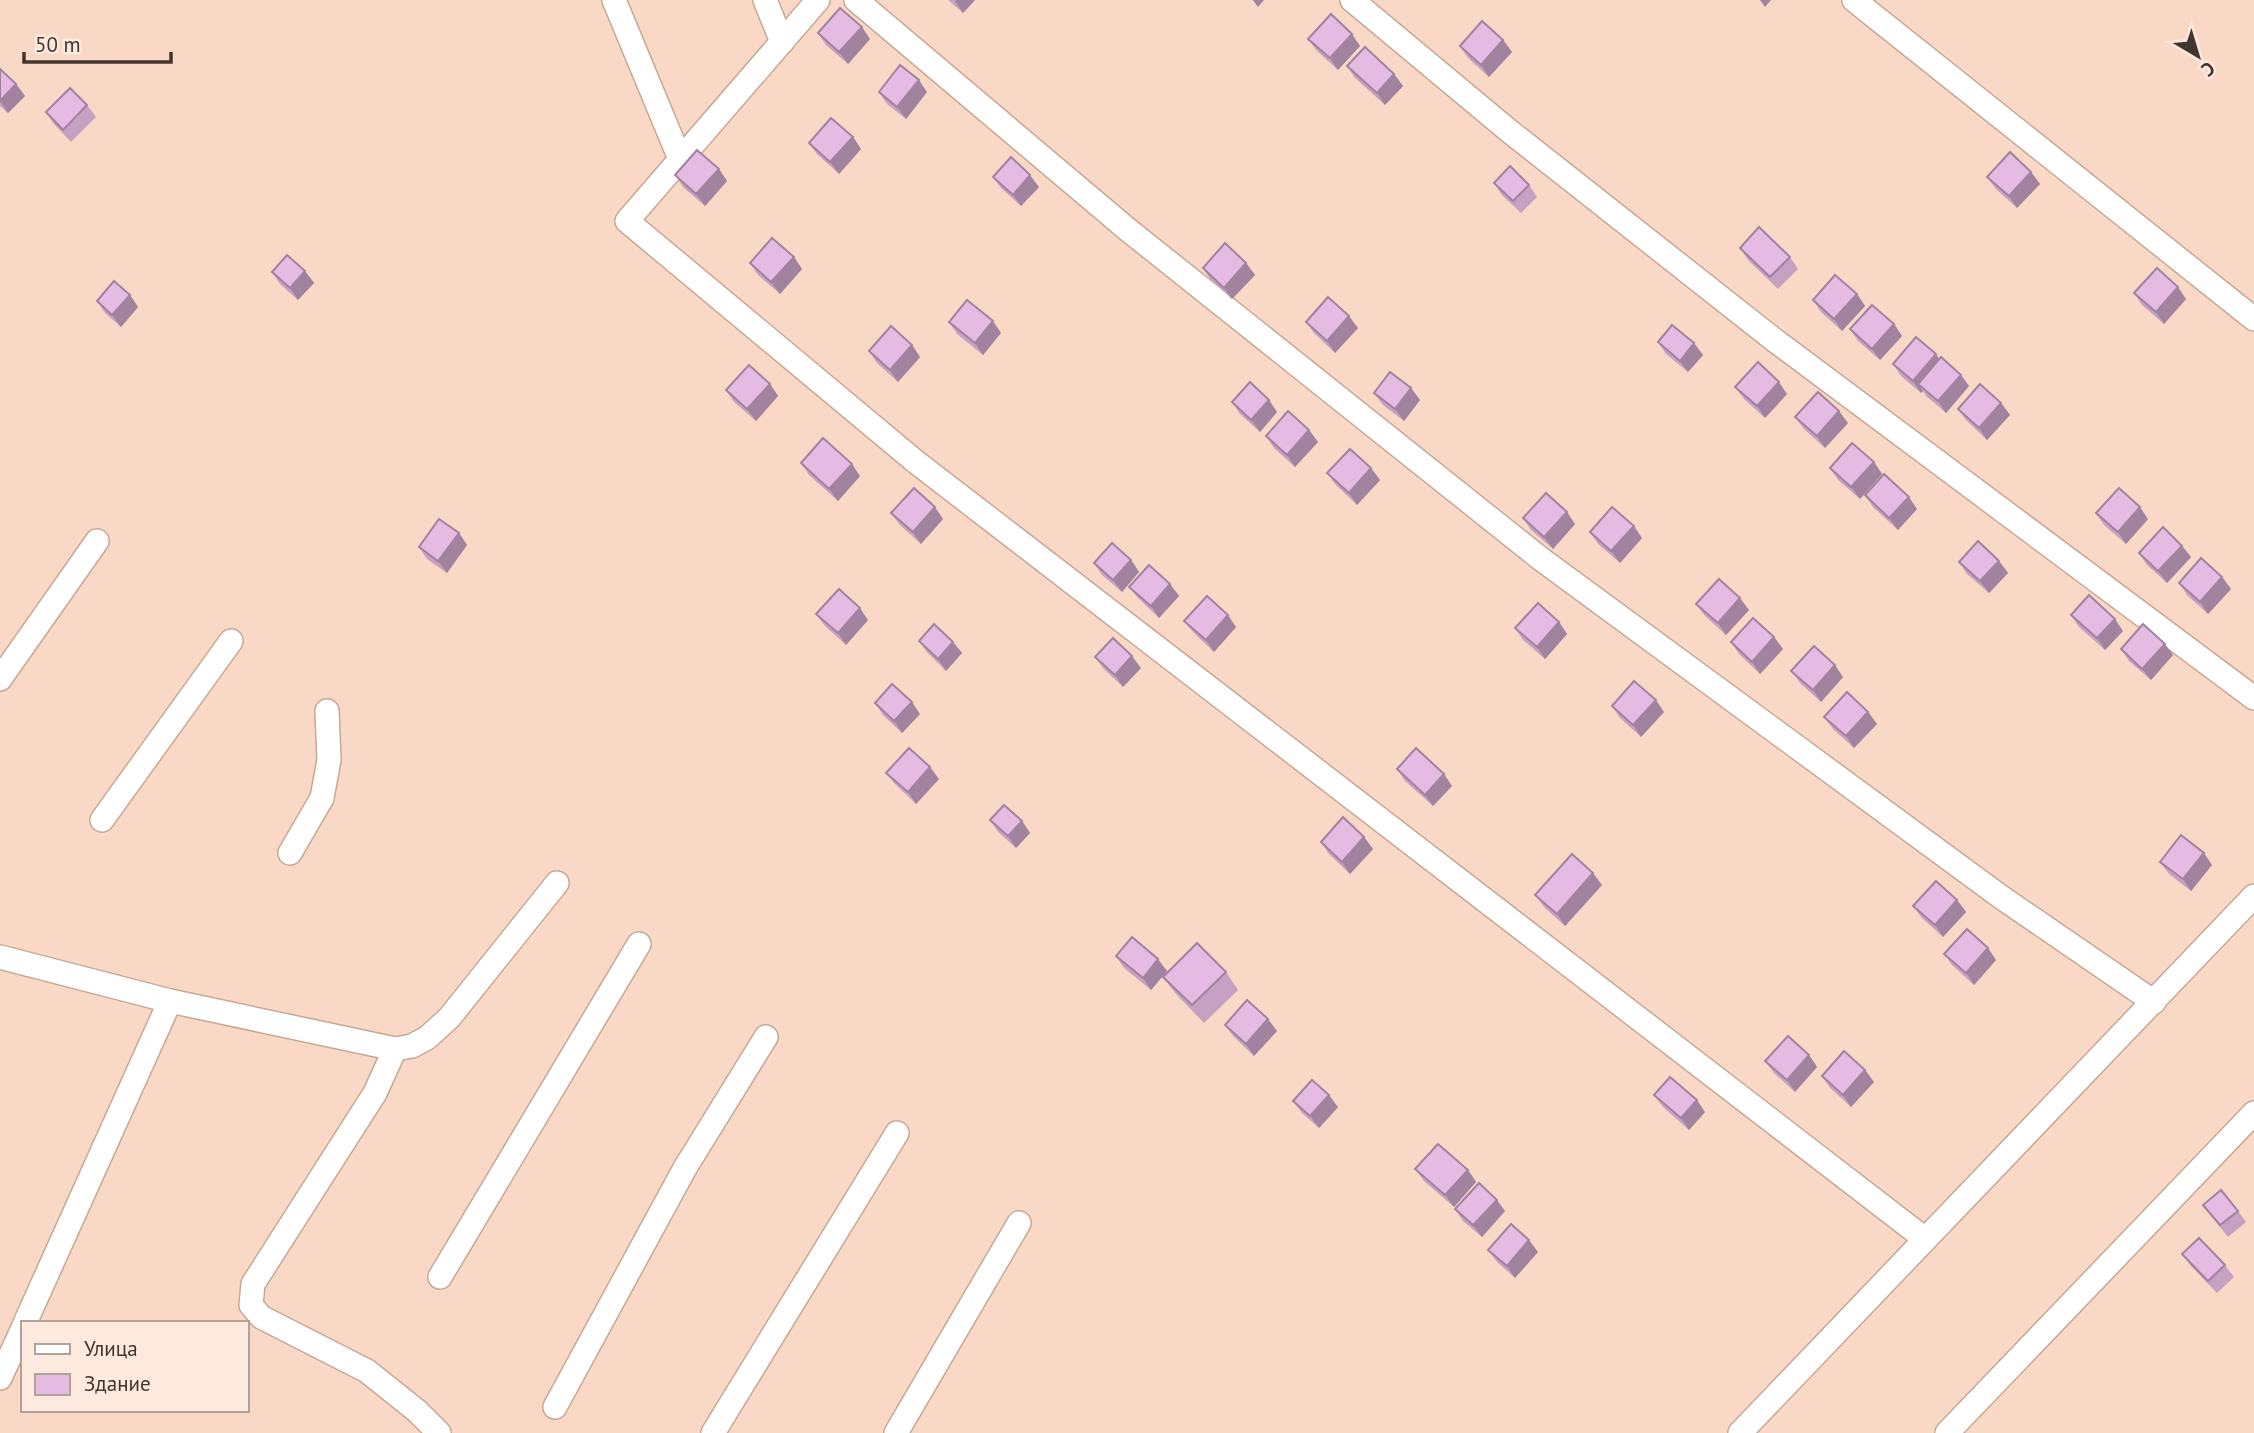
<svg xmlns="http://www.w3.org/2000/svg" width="2254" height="1433" viewBox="0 0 2254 1433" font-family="'PT Sans',sans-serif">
	<rect width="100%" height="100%" fill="#f9d9c6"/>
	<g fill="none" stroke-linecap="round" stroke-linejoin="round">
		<defs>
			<g id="minor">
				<path d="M614,0L680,159"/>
				<path d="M765,0L782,42"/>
				<path d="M818,0L627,221L916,462L1925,1239"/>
				<path d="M856,0L1127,229L1541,559L2001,897L2154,1002"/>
				<path d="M1352,0L1508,130L1773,339L2254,698"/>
				<path d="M1854,0L2254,319"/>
				<path d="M0,679L97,541"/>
				<path d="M102,820L231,641"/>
				<path d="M290,853L322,798L329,760L327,711"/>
				<path d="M0,957L170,1001L395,1049L412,1046L427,1038L449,1018L557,883"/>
				<path d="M395,1049L375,1093L253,1284L251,1305L261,1317L367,1371L417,1411L439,1433"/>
				<path d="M440,1277L639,944"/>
				<path d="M25,1323L170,1001"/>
				<path d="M0,1378L23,1328"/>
				<path d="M555,1407L685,1168L766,1037"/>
				<path d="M713,1433L897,1133"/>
				<path d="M896,1433L1019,1223"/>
				<path d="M1740,1433L2254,896"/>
				<path d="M1947,1433L2254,1113"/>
			</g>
		</defs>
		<use href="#minor" stroke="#c6a896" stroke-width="26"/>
		<use href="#minor" stroke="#fff" stroke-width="23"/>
	</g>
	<g fill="#c6a1c3">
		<path d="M948,0H975L963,13Z"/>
		<path d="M818,33L870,39L848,64L826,45Z"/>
		<path d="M1308,39L1360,46L1338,70L1317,51Z"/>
		<path d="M1503,40L1512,52L1489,77L1468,58L1460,46Z"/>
		<path d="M1347,66L1394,74L1403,86L1385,105L1355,78Z"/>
		<path d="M0,69L16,84L25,96L8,113L0,106Z"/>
		<path d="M879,92H927L906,119L887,104Z"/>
		<path d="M87,105L96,117L71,142L54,124L46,112Z"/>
		<path d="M853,137L861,149L839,174L817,154L809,143Z"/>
		<path d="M719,169L727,181L705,206L683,187L675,175Z"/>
		<path d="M2031,172L2040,184L2017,208L1996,189L1987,177Z"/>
		<path d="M993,177L1039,187L1021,206L1001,188Z"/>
		<path d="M1494,183L1529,185L1537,197L1521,213L1502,195Z"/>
		<path d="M1740,248L1790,257L1798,269L1778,289L1748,260Z"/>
		<path d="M794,257L802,269L780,294L758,275L750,263Z"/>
		<path d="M1246,263L1255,275L1232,299L1211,280L1203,268Z"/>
		<path d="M305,271L314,283L298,300L280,284L272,272Z"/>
		<path d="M2134,293L2186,299L2164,324L2142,305Z"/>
		<path d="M1857,294L1865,306L1842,331L1821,312L1813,300Z"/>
		<path d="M130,295L138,307L121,327L105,313L97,301Z"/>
		<path d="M949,322L1001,333L983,355L957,334Z"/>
		<path d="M1306,322L1358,328L1335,353L1314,333Z"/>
		<path d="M1894,324L1902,336L1880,360L1858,341L1850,329Z"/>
		<path d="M1658,342L1694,343L1703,355L1688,372L1666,354Z"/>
		<path d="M912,345L920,357L898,382L877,363L869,351Z"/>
		<path d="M1936,354L1939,359L1961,375L1969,386L1946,413L1926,396L1923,391L1921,393L1901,376L1893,364Z"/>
		<path d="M770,384L778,396L756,421L734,402L726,390Z"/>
		<path d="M1735,387L1787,394L1765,418L1744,399Z"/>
		<path d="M1411,388L1420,400L1404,421L1383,405L1374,393Z"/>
		<path d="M1232,402L1277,412L1260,432L1240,414Z"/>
		<path d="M2001,403L2010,415L1987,440L1966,420L1958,409Z"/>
		<path d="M1795,417L1848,423L1825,448L1804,429Z"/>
		<path d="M1309,430L1318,442L1295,467L1274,448L1266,436Z"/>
		<path d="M1874,462L1882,474L1860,499L1838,480L1830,468Z"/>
		<path d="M801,463L860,476L838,501L809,475Z"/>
		<path d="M1371,468L1380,480L1357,505L1336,485L1327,473Z"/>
		<path d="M1865,495L1917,509L1898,530L1873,507Z"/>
		<path d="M891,513L943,519L921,544L900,525Z"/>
		<path d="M2096,513L2148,519L2126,544L2104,525Z"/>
		<path d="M1523,518L1575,524L1553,549L1531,530Z"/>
		<path d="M1590,532L1642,538L1620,563L1598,544Z"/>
		<path d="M459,533L467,545L447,573L427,559L419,547Z"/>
		<path d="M2182,546L2191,557L2167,583L2147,565L2139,553Z"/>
		<path d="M1131,560L1139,572L1122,592L1102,575L1094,563Z"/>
		<path d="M1999,561L2008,573L1989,593L1967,574L1959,562Z"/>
		<path d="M2222,577L2231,589L2208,614L2187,595L2179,583Z"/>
		<path d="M1170,584L1179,596L1159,618L1138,598L1129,587Z"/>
		<path d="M1696,604L1749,610L1726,635L1705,616Z"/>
		<path d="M816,614L868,620L846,645L825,626Z"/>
		<path d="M2071,615L2123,631L2105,650L2079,627Z"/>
		<path d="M1184,621L1236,627L1214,652L1193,632Z"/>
		<path d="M1559,622L1567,634L1545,659L1523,640L1515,628Z"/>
		<path d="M1774,637L1783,649L1760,674L1739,654L1731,642Z"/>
		<path d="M919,641L953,642L962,653L946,671L927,652Z"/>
		<path d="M2121,649L2173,655L2151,680L2129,661Z"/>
		<path d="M1095,657L1141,668L1123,687L1104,669Z"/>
		<path d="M1791,671L1843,677L1821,702L1800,683Z"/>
		<path d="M875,703L920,714L902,733L883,715Z"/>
		<path d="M1612,706L1664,712L1641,737L1620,718Z"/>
		<path d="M1868,712L1877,724L1854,748L1833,729L1824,717Z"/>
		<path d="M1397,769L1452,786L1433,806L1405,781Z"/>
		<path d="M886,773L939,779L916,804L895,784Z"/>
		<path d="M990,820L1022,821L1030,833L1016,848L998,832Z"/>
		<path d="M1364,837L1373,849L1350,874L1329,854L1321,842Z"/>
		<path d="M2160,862L2212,865L2191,891L2169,874Z"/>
		<path d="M1602,885L1565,926L1544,907L1535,895Z"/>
		<path d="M1957,900L1966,912L1943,937L1922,918L1913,906Z"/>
		<path d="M1944,954L1996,960L1974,985L1952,965Z"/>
		<path d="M1116,956L1167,971L1151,990L1124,968Z"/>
		<path d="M1226,972L1238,990L1204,1023L1176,994L1163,977Z"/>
		<path d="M1225,1025L1277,1031L1254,1056L1233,1036Z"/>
		<path d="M1809,1055L1817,1067L1795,1092L1774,1073L1765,1061Z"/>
		<path d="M1865,1070L1874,1082L1851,1107L1830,1088L1822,1076Z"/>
		<path d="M1654,1095L1705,1112L1689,1130L1663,1107Z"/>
		<path d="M1293,1101L1338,1107L1319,1128L1302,1113Z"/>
		<path d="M1415,1169L1468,1170L1476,1182L1454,1207L1424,1181Z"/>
		<path d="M2203,1205L2238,1211L2246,1222L2228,1237Z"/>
		<path d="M1455,1209L1505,1211L1482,1237L1463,1221Z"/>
		<path d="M1488,1250L1538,1252L1515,1278L1497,1262Z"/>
		<path d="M2182,1254L2225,1265L2234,1277L2217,1293L2191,1266Z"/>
	</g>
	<g fill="#a1839f">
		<path d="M956,0H975L963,13L955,1Z"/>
		<path d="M1253,0H1264L1258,7Z"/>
		<path d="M1760,0H1771L1765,7Z"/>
		<path d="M862,27L870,39L848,64L839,52Z"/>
		<path d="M1352,34L1360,46L1338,70L1330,58Z"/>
		<path d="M1503,40L1512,52L1489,77L1481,65Z"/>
		<path d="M1394,74L1403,86L1385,105L1377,93Z"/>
		<path d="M919,80L927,92L906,119L897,107Z"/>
		<path d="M16,84L25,96L8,113L0,101Z"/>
		<path d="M853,137L861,149L839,174L830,162Z"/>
		<path d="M719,169L727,181L705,206L696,194Z"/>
		<path d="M2031,172L2040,184L2017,208L2009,196Z"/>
		<path d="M1030,175L1039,187L1021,206L1013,195Z"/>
		<path d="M794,257L802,269L780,294L771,282Z"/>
		<path d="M1246,263L1255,275L1232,299L1224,288Z"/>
		<path d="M305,271L314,283L298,300L290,288Z"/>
		<path d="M2178,287L2186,299L2164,324L2156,312Z"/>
		<path d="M1857,294L1865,306L1842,331L1834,319Z"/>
		<path d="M130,295L138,307L121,327L112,315Z"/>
		<path d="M1349,316L1358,328L1335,353L1327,341Z"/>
		<path d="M993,321L1001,333L983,355L975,343Z"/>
		<path d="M1894,324L1902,336L1880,360L1872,349Z"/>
		<path d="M1694,343L1703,355L1688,372L1680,361Z"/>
		<path d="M912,345L920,357L898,382L890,370Z"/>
		<path d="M1936,354L1944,366L1918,384L1923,391L1921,393L1913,381Z"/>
		<path d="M1961,375L1969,386L1946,413L1938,401Z"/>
		<path d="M1779,382L1787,394L1765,418L1757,406Z"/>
		<path d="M770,384L778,396L756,421L747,409Z"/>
		<path d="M1411,388L1420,400L1404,421L1395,409Z"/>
		<path d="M1269,400L1277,412L1260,432L1251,420Z"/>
		<path d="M2001,403L2010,415L1987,440L1979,428Z"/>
		<path d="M1839,411L1848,423L1825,448L1817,436Z"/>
		<path d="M1309,430L1318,442L1295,467L1287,455Z"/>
		<path d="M1874,462L1882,474L1860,499L1851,487Z"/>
		<path d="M852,464L860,476L838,501L829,489Z"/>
		<path d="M1371,468L1380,480L1357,505L1349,493Z"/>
		<path d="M1909,497L1917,509L1898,530L1889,518Z"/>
		<path d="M935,507L943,519L921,544L913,532Z"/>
		<path d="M2140,507L2148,519L2126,544L2118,532Z"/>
		<path d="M1567,512L1575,524L1553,549L1544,537Z"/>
		<path d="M1634,526L1642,538L1620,563L1611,551Z"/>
		<path d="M459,533L467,545L447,573L438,561Z"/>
		<path d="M2182,546L2191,557L2167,583L2158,571Z"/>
		<path d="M1131,560L1139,572L1122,592L1113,580Z"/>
		<path d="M1999,561L2008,573L1989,593L1980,581Z"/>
		<path d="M2222,577L2231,589L2208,614L2200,602Z"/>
		<path d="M1170,584L1179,596L1159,618L1151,606Z"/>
		<path d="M1740,598L1749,610L1726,635L1718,623Z"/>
		<path d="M860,608L868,620L846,645L838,633Z"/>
		<path d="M1228,615L1236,627L1214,652L1206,640Z"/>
		<path d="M2115,619L2123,631L2105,650L2097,638Z"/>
		<path d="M1559,622L1567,634L1545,659L1537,647Z"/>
		<path d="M1774,637L1783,649L1760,674L1752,662Z"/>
		<path d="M953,642L962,653L946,671L938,659Z"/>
		<path d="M2165,644L2173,655L2151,680L2142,669Z"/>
		<path d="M1132,656L1141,668L1123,687L1115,675Z"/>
		<path d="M1835,665L1843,677L1821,702L1813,690Z"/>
		<path d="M1656,700L1664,712L1641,737L1633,725Z"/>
		<path d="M912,702L920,714L902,733L894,721Z"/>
		<path d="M1868,712L1877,724L1854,748L1846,736Z"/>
		<path d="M930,767L939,779L916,804L908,792Z"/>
		<path d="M1444,774L1452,786L1433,806L1425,795Z"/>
		<path d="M1022,821L1030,833L1016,848L1008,836Z"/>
		<path d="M1364,837L1373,849L1350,874L1342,862Z"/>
		<path d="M2204,853L2212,865L2191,891L2183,879Z"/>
		<path d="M1593,873L1602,885L1565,926L1557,914Z"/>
		<path d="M1957,900L1966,912L1943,937L1935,925Z"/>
		<path d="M1988,948L1996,960L1974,985L1966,973Z"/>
		<path d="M1158,959L1167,971L1151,990L1143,978Z"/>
		<path d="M1268,1019L1277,1031L1254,1056L1246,1044Z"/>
		<path d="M1809,1055L1817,1067L1795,1092L1787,1080Z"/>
		<path d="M1865,1070L1874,1082L1851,1107L1843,1095Z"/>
		<path d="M1329,1095L1338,1107L1319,1128L1310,1116Z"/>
		<path d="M1697,1100L1705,1112L1689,1130L1681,1118Z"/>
		<path d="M1468,1170L1476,1182L1454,1207L1445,1195Z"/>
		<path d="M1497,1200L1505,1211L1482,1237L1473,1225Z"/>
		<path d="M1529,1240L1538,1252L1515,1278L1507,1266Z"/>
	</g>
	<g fill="#e6bbe3" stroke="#a1839f" stroke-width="2">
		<path d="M840,8L862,27L839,52L818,33Z"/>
		<path d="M1331,14L1352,34L1330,58L1308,39Z"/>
		<path d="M1482,21L1503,40L1481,65L1460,46Z"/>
		<path d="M1365,47L1394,74L1377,93L1347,66Z"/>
		<path d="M900,65L919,80L897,107L879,92Z"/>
		<path d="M0,69L16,84L0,101Z"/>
		<path d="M70,88L87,105L63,130L46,112Z"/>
		<path d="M831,118L853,137L830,162L809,143Z"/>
		<path d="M697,150L719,169L696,194L675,175Z"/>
		<path d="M2010,152L2031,172L2009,196L1987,177Z"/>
		<path d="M1011,157L1030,175L1013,195L993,177Z"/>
		<path d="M1510,166L1529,185L1513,201L1494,183Z"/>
		<path d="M1759,227L1790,257L1770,277L1740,248Z"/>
		<path d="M772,238L794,257L771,282L750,263Z"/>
		<path d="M1225,243L1246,263L1224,288L1203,268Z"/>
		<path d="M287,255L305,271L290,288L272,272Z"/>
		<path d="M2157,268L2178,287L2156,312L2134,293Z"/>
		<path d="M1835,275L1857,294L1834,319L1813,300Z"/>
		<path d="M114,281L130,295L112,315L97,301Z"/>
		<path d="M1328,297L1349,316L1327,341L1306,322Z"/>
		<path d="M967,300L993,321L975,343L949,322Z"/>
		<path d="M1872,305L1894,324L1872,349L1850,329Z"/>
		<path d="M1672,325L1694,343L1680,361L1658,342Z"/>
		<path d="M891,326L912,345L890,370L869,351Z"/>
		<path d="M1916,337L1936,354L1913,381L1893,364Z"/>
		<path d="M1941,357L1961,375L1938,401L1918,384Z"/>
		<path d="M1758,362L1779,382L1757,406L1735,387Z"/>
		<path d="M749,365L770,384L747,409L726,390Z"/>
		<path d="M1390,372L1411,388L1395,409L1374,393Z"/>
		<path d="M1250,382L1269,400L1251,420L1232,402Z"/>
		<path d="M1980,384L2001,403L1979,428L1958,409Z"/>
		<path d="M1818,392L1839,411L1817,436L1795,417Z"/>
		<path d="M1288,411L1309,430L1287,455L1266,436Z"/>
		<path d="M823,438L852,464L829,489L801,463Z"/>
		<path d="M1852,443L1874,462L1851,487L1830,468Z"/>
		<path d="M1350,449L1371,468L1349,493L1327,473Z"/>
		<path d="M1884,474L1909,497L1889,518L1865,495Z"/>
		<path d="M914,488L935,507L913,532L891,513Z"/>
		<path d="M2119,488L2140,507L2118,532L2096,513Z"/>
		<path d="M1546,493L1567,512L1544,537L1523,518Z"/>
		<path d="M1612,507L1634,526L1611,551L1590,532Z"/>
		<path d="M439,519L459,533L438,561L419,547Z"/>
		<path d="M2163,527L2182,546L2158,571L2139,553Z"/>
		<path d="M1978,541L1999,561L1980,581L1959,562Z"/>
		<path d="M1112,543L1131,560L1113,580L1094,563Z"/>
		<path d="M2201,558L2222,577L2200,602L2179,583Z"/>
		<path d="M1149,565L1170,584L1151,606L1129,587Z"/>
		<path d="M1719,579L1740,598L1718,623L1696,604Z"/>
		<path d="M839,589L860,608L838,633L816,614Z"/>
		<path d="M2089,595L2115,619L2097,638L2071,615Z"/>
		<path d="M1207,596L1228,615L1206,640L1184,621Z"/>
		<path d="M1538,603L1559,622L1537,647L1515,628Z"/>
		<path d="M1753,618L1774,637L1752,662L1731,642Z"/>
		<path d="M934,624L953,642L938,659L919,641Z"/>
		<path d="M2143,624L2165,644L2142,669L2121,649Z"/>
		<path d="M1113,638L1132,656L1115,675L1095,657Z"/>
		<path d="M1814,646L1835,665L1813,690L1791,671Z"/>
		<path d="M1634,681L1656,700L1633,725L1612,706Z"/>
		<path d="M892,684L912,702L894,721L875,703Z"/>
		<path d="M1847,692L1868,712L1846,736L1824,717Z"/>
		<path d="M909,748L930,767L908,792L886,773Z"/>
		<path d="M1416,748L1444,774L1425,795L1397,769Z"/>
		<path d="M1004,805L1022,821L1008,836L990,820Z"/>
		<path d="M1343,817L1364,837L1342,862L1321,842Z"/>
		<path d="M2181,835L2204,853L2183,879L2160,862Z"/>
		<path d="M1572,854L1593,873L1557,914L1535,895Z"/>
		<path d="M1936,881L1957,900L1935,925L1913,906Z"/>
		<path d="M1967,929L1988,948L1966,973L1944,954Z"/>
		<path d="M1132,937L1158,959L1143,978L1116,956Z"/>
		<path d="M1197,943L1226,972L1192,1005L1163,977Z"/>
		<path d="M1247,1000L1268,1019L1246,1044L1225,1025Z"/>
		<path d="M1788,1036L1809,1055L1787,1080L1765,1061Z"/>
		<path d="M1844,1051L1865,1070L1843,1095L1822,1076Z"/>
		<path d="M1670,1077L1697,1100L1681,1118L1654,1095Z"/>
		<path d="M1312,1080L1329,1095L1310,1116L1293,1101Z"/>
		<path d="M1438,1144L1468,1170L1445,1195L1415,1169Z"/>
		<path d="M1479,1183L1497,1200L1473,1225L1455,1209Z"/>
		<path d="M2221,1190L2238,1211L2220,1225L2203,1205Z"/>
		<path d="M1511,1224L1529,1240L1507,1266L1488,1250Z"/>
		<path d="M2199,1238L2225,1265L2208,1281L2182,1254Z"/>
	</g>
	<rect x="21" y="1321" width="228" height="91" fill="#fde9de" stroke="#b2a197" stroke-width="2"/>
	<rect x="35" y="1344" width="35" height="10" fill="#ffffff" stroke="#b2a197" stroke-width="2"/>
	<text x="84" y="1356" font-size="21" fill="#41352d">Улица</text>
	<rect x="35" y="1374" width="35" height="21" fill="#e6bbe3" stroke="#b2a197" stroke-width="2"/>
	<text x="84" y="1391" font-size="21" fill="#41352d">Здание</text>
	<g transform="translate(2198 56) rotate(142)" stroke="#fde9de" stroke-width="5" paint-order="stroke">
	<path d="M0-5L12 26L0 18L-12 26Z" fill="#41352d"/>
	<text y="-10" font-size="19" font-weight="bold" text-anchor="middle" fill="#41352d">С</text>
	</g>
	<path d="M24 52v10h147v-10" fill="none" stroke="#41352d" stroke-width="3.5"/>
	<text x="35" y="52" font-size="21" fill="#41352d" stroke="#fde9de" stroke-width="5" paint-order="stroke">50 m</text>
</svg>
